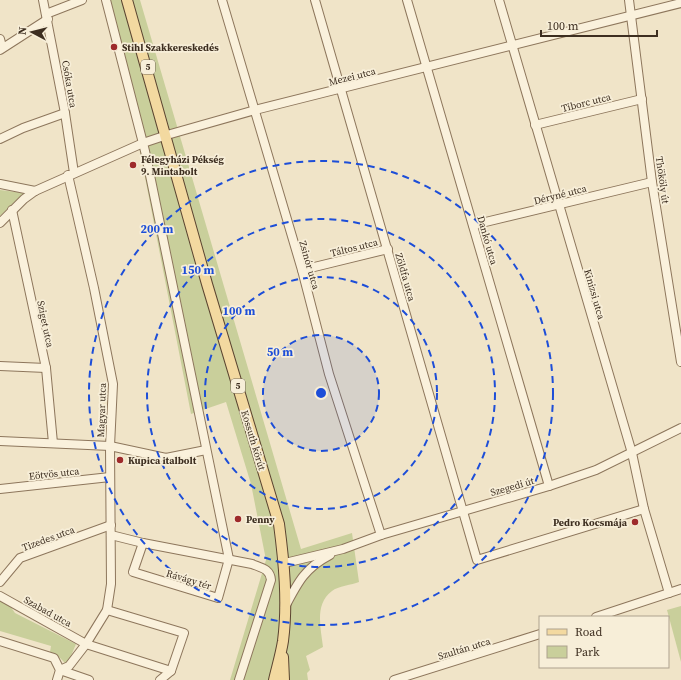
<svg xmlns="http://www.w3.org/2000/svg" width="681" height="680" viewBox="0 0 681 680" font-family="'Source Serif 4',serif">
	<rect width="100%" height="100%" fill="#f0e4c8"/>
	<g fill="#c9cf9b">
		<path d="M104,0H140L301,549L352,533L359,582C352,585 338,586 332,591C314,604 321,629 323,647L306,656L310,670L307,673L308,680H230L266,560L251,484L226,402L191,414L137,136Z"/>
		<path d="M0,190L24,193L0,216Z"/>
		<path d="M0,598L8,603L15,613L76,644L68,663L66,664L58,656L50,652L51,646L0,631Z"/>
		<path d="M681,606V662L667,610Z"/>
	</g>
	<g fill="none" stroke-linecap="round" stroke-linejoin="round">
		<defs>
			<g id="minor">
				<path d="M43,0L65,113L74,173"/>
				<path d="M106,0L145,151L229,559L218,598L133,572L143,543"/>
				<path d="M222,0L302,270L329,374L381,535"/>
				<path d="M315,0L477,560L644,509"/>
				<path d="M407,0L549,486"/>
				<path d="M499,0L632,453L644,509L669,593"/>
				<path d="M629,0L652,182L681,362"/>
				<path d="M46,14L82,0"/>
				<path d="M0,39L2,47"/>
				<path d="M0,50L48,19"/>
				<path d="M535,125L642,99"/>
				<path d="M0,139L23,128L65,113"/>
				<path d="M0,184L35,191"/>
				<path d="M12,210L46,368L53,443"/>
				<path d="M0,223L24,199L35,191L143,143L167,135L255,110L681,3"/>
				<path d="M473,225L652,182"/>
				<path d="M302,270L388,249"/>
				<path d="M0,366L46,368"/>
				<path d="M0,441L110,446L166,458L206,450"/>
				<path d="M0,489L110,477"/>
				<path d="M111,535L143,543L252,564C262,568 270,569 271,580L239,680"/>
				<path d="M285,563L343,549L381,535L549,486L596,470L681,428"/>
				<path d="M0,582L20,558L111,525"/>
				<path d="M0,596L86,644L171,671"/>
				<path d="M285,607C298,582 305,568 330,555"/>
				<path d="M107,610L184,633L171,671L160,680"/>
				<path d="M596,617L681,589"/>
				<path d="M0,641L54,658L60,670L57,680"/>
				<path d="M60,670L69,666L86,644L107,610L111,584L110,446L113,384L94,288L68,175"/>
				<path d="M60,670L89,680"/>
				<path d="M394,680L540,634"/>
			</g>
			<g id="major">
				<path d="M127,0L207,284L279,524C284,562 288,602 283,641C281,654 277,667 274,680"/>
				<path d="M283,657L284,680"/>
			</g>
		</defs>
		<use href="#minor" stroke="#8d765c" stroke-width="10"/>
		<use href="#major" stroke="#5b4430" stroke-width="12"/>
		<use href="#minor" stroke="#faf1dc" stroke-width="8"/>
		<use href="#major" stroke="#f3d9a0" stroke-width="10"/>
	</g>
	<circle cx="321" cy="393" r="58" fill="#1d4ed8" fill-opacity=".12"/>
	<g fill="none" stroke="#1d4ed8" stroke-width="2" stroke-dasharray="7 5">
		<circle cx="321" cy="393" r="58"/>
		<circle cx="321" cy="393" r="116"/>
		<circle cx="321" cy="393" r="174"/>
		<circle cx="321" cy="393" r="232"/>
	</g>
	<g fill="#9e2a2b" stroke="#f7eed8" stroke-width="1.5">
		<circle cx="114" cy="47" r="4"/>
		<circle cx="133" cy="165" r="4"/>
		<circle cx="120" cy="460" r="4"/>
		<circle cx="238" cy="519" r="4"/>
		<circle cx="635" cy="522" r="4"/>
	</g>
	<g text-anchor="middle" stroke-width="3.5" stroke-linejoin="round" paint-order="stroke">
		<g fill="#f7eed8" stroke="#756857" stroke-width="1">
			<rect x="141" y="60" width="14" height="14" rx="3"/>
			<rect x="231" y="379" width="14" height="14" rx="3"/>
		</g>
		<g font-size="9" font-weight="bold" fill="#3d2e20">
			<text x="148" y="70">5</text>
			<text x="238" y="389">5</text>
		</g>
		<g font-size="10" font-weight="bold" fill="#3d2e20" stroke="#f7eed8" text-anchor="start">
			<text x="122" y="51">Stihl Szakkereskedés</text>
			<text x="141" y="163">Félegyházi Pékség<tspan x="141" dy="12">9. Mintabolt</tspan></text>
			<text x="128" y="464">Kupica italbolt</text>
			<text x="246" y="523">Penny</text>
			<text x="627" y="526" text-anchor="end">Pedro Kocsmája</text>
		</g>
		<g font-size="10" fill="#3d2e20" stroke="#f7eed8">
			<text transform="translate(352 76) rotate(-14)" y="4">Mezei utca</text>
			<text transform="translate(70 84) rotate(80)" y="4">Csóka utca</text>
			<text transform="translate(586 102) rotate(-14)" y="4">Tiborc utca</text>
			<text transform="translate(663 180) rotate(82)" y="4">Thököly út</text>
			<text transform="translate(560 194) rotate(-14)" y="4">Déryné utca</text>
			<text transform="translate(488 240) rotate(74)" y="4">Dankó utca</text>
			<text transform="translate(354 247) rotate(-14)" y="4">Táltos utca</text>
			<text transform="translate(310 265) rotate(74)" y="4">Zsinór utca</text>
			<text transform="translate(406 277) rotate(74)" y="4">Zöldfa utca</text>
			<text transform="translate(595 294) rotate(74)" y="4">Kinizsi utca</text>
			<text transform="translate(46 324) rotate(78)" y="4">Sziget utca</text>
			<text transform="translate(101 410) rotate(-88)" y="4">Magyar utca</text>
			<text transform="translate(254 440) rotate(73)" y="4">Kossuth körút</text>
			<text transform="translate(54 473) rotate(-6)" y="4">Eötvös utca</text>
			<text transform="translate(512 486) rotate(-16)" y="4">Szegedi út</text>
			<text transform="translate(48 538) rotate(-20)" y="4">Tizedes utca</text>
			<text transform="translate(189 579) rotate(17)" y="4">Rávágy tér</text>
			<text transform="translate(48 611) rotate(29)" y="4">Szabad utca</text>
			<text transform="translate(464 648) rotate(-17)" y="4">Szultán utca</text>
		</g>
	</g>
	<circle cx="321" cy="393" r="6" fill="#1d4ed8" stroke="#f7eed8" stroke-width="2"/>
	<g font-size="12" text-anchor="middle" font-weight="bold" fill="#1d4ed8" stroke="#f7eed8" stroke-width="3.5" stroke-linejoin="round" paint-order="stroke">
		<text x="157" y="233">200 m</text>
		<text x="198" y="274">150 m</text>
		<text x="239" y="315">100 m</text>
		<text x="280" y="356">50 m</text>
	</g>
	<rect x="539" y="616" width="130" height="52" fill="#f7eed8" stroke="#ada18e"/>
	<rect x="547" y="629" width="20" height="6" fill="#f3d9a0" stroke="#ada18e"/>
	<text x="575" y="636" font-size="12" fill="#3d2e20">Road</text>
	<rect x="547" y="646" width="20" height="12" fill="#c9cf9b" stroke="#ada18e"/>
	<text x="575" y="656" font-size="12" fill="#3d2e20">Park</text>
	<g transform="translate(32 32) rotate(277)" stroke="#f7eed8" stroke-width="3" paint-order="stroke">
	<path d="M0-3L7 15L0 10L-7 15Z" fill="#3d2e20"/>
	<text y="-6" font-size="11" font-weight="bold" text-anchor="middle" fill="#3d2e20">N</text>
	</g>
	<path d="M541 30v6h116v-6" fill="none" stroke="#3d2e20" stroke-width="2"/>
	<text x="547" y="30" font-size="12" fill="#3d2e20" stroke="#f7eed8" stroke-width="3" paint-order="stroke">100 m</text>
</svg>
